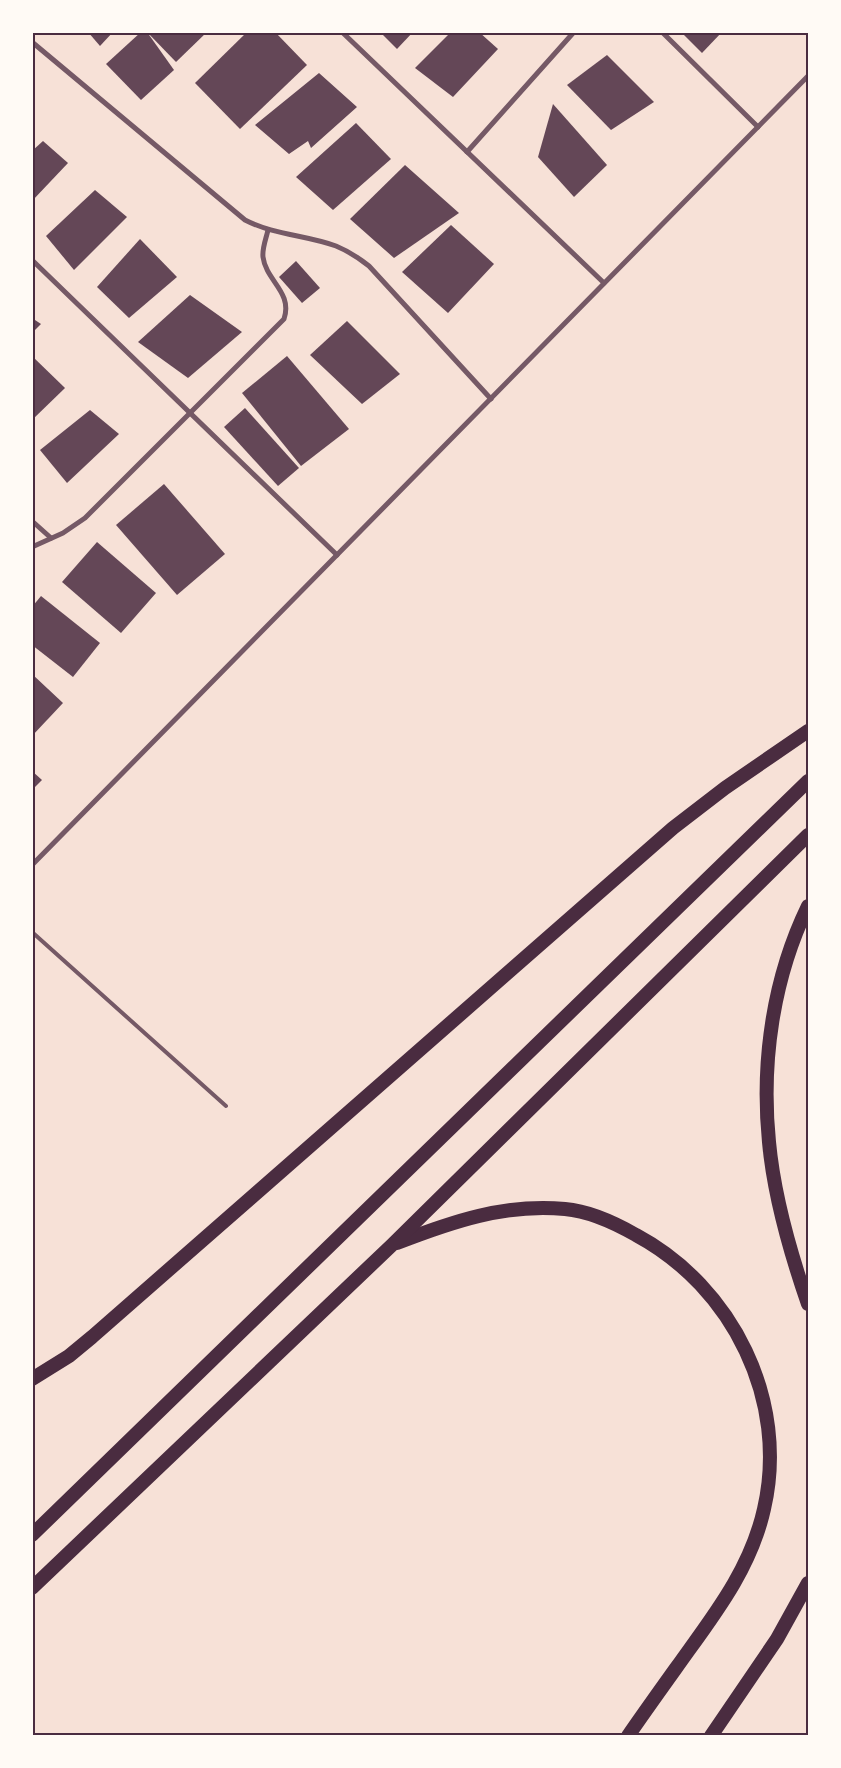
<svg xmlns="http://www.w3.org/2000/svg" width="841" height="1768" viewBox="0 0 841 1768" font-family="Inter,sans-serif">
	<rect width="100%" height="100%" fill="#f7e1d7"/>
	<g fill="#644757">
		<path d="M88,32H113L100,46Z"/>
		<path d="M141,32H147L174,70L141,100L106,64Z"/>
		<path d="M147,32H207L176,62Z"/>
		<path d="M247,32H275L307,65L240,129L195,83Z"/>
		<path d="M380,32H413L397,49Z"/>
		<path d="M451,32H479L498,49L453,97L415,68Z"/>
		<path d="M681,32H722L702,53Z"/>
		<path d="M607,55L654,102L611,130L567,85Z"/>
		<path d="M319,73L357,107L311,148L308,141L289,154L255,125Z"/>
		<path d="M553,104L607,165L574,197L538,157Z"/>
		<path d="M356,123L391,159L333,210L296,177Z"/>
		<path d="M43,141L68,163L32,201V151Z"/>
		<path d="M405,165L459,213L394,258L350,219Z"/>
		<path d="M95,190L127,217L74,270L46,236Z"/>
		<path d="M451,225L494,264L448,313L402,272Z"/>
		<path d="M140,239L177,277L129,318L97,287Z"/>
		<path d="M296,261L320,288L302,303L279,277Z"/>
		<path d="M190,295L242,332L188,378L138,342Z"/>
		<path d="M32,318L41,324L32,333Z"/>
		<path d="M347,321L400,374L362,404L310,355Z"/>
		<path d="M32,356L65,388L32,420Z"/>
		<path d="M287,356L349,429L301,466L242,393Z"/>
		<path d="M245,408L299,468L278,486L224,427Z"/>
		<path d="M90,410L119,434L67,483L40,450Z"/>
		<path d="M164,484L225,554L177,595L116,525Z"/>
		<path d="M97,542L156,593L121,633L62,582Z"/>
		<path d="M41,596L100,643L73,677L32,645V607Z"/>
		<path d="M32,674L63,703L32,736Z"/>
		<path d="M32,771L42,780L32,790Z"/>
	</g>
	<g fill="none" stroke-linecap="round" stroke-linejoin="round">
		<path stroke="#755966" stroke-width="4" d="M32,932L226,1106"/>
		<g stroke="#755966" stroke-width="5">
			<path d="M342,32L604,283"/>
			<path d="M662,32L758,127"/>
			<path d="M32,42L245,220C274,235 306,235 336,246C348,251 359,258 369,266L491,399"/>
			<path d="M467,152L574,32"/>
			<path d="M32,260L337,555"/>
			<path d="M32,521L51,538"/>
			<path d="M32,547L63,533L85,518L284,319C293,292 266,281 263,257C262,248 266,239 268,230"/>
			<path d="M32,865L808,76"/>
		</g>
		<g stroke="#4a2c40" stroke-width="14">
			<path d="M808,906C773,978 761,1062 769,1142C774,1197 790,1252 808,1304"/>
			<path d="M397,1243C451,1222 506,1203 565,1209C589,1211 615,1223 636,1235C733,1287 789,1401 764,1509C752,1563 721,1606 689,1650C669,1678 648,1707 628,1736"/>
			<path d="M32,1379L69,1356L92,1337L673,828L725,788L808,731"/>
			<path d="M32,1535L808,781"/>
			<path d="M32,1588L392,1245L808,835"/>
			<path d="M711,1736L777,1639L808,1583"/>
		</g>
	</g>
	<rect width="841" height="1768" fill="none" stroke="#fffaf5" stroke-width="68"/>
	<rect x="34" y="34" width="773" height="1700" fill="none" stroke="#4a2c40" stroke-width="2"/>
</svg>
